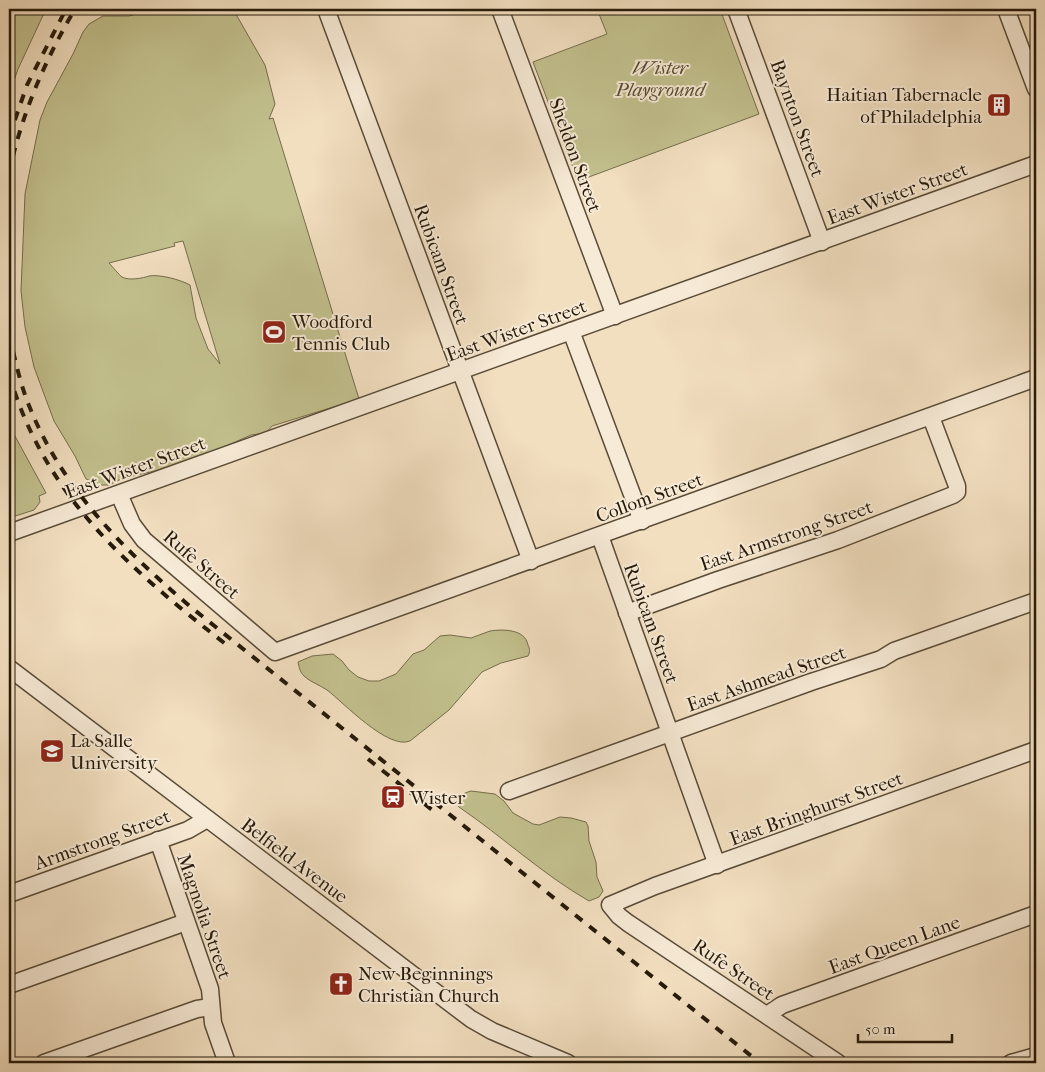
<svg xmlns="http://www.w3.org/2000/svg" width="1045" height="1072" viewBox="0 0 1045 1072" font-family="'IM FELL French Canon',serif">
	<rect width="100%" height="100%" fill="#f2dfc0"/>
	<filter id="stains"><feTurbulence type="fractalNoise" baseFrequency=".004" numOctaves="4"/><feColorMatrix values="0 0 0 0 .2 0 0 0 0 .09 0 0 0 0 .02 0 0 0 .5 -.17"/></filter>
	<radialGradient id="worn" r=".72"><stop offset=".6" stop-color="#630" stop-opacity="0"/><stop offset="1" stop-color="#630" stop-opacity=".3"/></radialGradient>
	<g fill="#c2c08d" stroke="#746d4c" fill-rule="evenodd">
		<path d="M9,9H46L18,69L9,95Z"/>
		<path d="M143,9H233L265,65L275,104L269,119L273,118L359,399L272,426L266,433L251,435L224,447L155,471L123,478L109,485H99L86,479L75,456L54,421L34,367L25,327L21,291L25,194L40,120L47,102L73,54L83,32L89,24L103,16H129L140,13ZM183,241L220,364L208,349L196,318L190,285C181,280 160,274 149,276C143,278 129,281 122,277C120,276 112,266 109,263L175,246L174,243Z"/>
		<path d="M597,9H720L759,114L578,181L533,62L607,34Z"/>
		<path d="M9,425L46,493L39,496L40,502L34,510L9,518Z"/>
		<path d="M490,631C503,629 525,629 528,645C530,649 530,652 528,656L501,663L482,672L449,710L410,741C388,750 344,703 327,690C320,685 310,682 304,676C300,672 299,667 298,662L312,656L333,654L342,661L349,670L358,677L369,681H379L396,674L413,654L424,650L440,636L450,635L471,638Z"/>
		<path d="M471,791L495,794L504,801L513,813L533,824L539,825L560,817L571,818L586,822L588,826L589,841L596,862L597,877L603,891L599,897L589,901C542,874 503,837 459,807L456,804C457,796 464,793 471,791Z"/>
	</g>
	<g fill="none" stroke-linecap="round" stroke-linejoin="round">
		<defs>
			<g id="minor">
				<path d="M326,9L531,561"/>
				<path d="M500,9L615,316"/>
				<path d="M736,9L822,242"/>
				<path d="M1006,9L1036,89"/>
				<path d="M571,331L642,521"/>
				<path d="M119,494L132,524L144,540L275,652L1036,378"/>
				<path d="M9,533L1036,164"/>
				<path d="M600,536L717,865"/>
				<path d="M627,613L718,580L838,540L953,495L957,492V486L931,417"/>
				<path d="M9,668L471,1019L492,1031L568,1063"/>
				<path d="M509,791L811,682L881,659L894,651L1036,601"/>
				<path d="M158,840L210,989L213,1023L227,1063"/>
				<path d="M9,894L188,830L207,819"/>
				<path d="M9,985L186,922"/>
				<path d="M767,1015L782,1005L1036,914"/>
				<path d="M44,1063L197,1009L211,1007"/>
				<path d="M838,1063L628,923L619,916L610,905L655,886L1036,750"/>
				<path d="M1011,1063L1036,1056"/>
			</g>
		</defs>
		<use href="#minor" stroke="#594b38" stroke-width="19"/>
		<use href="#minor" stroke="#f7ead6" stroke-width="16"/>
		<g stroke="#261a0a" stroke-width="4" stroke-dasharray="9 9" stroke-linecap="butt">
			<path d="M9,137L27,85L66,9"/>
			<path d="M9,174C21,115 45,60 75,9"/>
			<path d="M9,334C15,359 20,384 30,408C63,490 126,552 192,608L760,1063"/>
			<path d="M9,374C45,498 130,569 228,646"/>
			<path d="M368,759L436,813"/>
		</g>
	</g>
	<defs>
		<symbol id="building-square" viewBox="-11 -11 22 22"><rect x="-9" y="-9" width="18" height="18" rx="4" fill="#8f2418" stroke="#f7ead6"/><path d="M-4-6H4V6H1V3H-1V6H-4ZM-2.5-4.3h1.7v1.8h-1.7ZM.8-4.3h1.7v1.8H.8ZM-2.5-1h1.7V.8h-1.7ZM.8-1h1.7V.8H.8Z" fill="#fff"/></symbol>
		<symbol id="stadium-square" viewBox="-11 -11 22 22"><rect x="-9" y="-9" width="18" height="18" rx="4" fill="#8f2418" stroke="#f7ead6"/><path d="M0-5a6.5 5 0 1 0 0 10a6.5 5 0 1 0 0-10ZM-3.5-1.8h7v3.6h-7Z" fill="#fff"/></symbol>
		<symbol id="university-square" viewBox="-11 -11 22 22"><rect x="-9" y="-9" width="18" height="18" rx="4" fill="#8f2418" stroke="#f7ead6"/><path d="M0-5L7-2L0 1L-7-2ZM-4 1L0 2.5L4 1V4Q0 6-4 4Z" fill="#fff"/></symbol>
		<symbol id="station-square" viewBox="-11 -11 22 22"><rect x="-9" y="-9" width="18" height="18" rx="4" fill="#8f2418" stroke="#f7ead6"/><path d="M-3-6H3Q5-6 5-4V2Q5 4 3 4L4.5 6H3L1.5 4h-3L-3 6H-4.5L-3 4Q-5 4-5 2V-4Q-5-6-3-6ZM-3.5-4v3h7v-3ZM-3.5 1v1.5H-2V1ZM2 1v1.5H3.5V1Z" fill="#fff"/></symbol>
		<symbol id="church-square" viewBox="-11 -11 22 22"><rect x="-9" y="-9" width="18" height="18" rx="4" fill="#8f2418" stroke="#f7ead6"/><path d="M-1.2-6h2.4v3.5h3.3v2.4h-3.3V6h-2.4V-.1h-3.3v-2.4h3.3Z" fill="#fff"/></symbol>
	</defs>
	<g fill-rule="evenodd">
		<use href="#building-square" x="985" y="91" width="28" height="28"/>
		<use href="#stadium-square" x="260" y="318" width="28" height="28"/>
		<use href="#university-square" x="38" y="737" width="28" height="28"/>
		<use href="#station-square" x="379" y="783" width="28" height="28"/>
		<use href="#church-square" x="327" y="970" width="28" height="28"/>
	</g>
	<g text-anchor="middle" stroke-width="4" stroke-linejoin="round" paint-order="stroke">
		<g font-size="19" font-style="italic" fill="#554c31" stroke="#f7ead6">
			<text x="660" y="74">Wister<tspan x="660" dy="22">Playground</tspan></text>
		</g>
		<g font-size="19" fill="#261a0a" stroke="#f7ead6" text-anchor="start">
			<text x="982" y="101" text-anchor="end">Haitian Tabernacle<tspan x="982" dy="22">of Philadelphia</tspan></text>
			<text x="292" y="328">Woodford<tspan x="292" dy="22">Tennis Club</tspan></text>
			<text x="70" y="747">La Salle<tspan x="70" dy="22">University</tspan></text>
			<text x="410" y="804">Wister</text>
			<text x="358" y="980">New Beginnings<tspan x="358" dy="22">Christian Church</tspan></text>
		</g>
		<g font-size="19" fill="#261a0a" stroke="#f7ead6">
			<text transform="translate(798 118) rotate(70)" y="7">Baynton Street</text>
			<text transform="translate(576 155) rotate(70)" y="7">Sheldon Street</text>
			<text transform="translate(897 193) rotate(-20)" y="7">East Wister Street</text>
			<text transform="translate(442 264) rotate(70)" y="7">Rubicam Street</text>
			<text transform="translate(516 330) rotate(-20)" y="7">East Wister Street</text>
			<text transform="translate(135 467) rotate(-20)" y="7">East Wister Street</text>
			<text transform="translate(649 497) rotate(-20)" y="7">Collom Street</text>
			<text transform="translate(786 535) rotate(-19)" y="7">East Armstrong Street</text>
			<text transform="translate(202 564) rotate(41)" y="7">Rufe Street</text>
			<text transform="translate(652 623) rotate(70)" y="7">Rubicam Street</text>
			<text transform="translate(766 678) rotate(-19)" y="7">East Ashmead Street</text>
			<text transform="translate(816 808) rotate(-20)" y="7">East Bringhurst Street</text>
			<text transform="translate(102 839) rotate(-20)" y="7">Armstrong Street</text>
			<text transform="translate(295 860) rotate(37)" y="7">Belfield Avenue</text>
			<text transform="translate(205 916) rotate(71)" y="7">Magnolia Street</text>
			<text transform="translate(894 944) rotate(-20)" y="7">East Queen Lane</text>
			<text transform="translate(734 969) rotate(34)" y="7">Rufe Street</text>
		</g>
	</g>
	<rect width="1045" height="1072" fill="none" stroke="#f2dfc0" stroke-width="30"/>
	<rect x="10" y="10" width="1025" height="1052" fill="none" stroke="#261a0a" stroke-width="2.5"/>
	<rect x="15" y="15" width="1015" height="1042" fill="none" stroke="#261a0a"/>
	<path d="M858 1034v8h94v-8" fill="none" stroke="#261a0a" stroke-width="2.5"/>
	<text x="865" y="1034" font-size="15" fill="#261a0a" stroke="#f7ead6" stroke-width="4" paint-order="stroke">50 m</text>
	<rect width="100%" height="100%" filter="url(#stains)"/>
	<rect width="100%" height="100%" fill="url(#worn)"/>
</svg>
